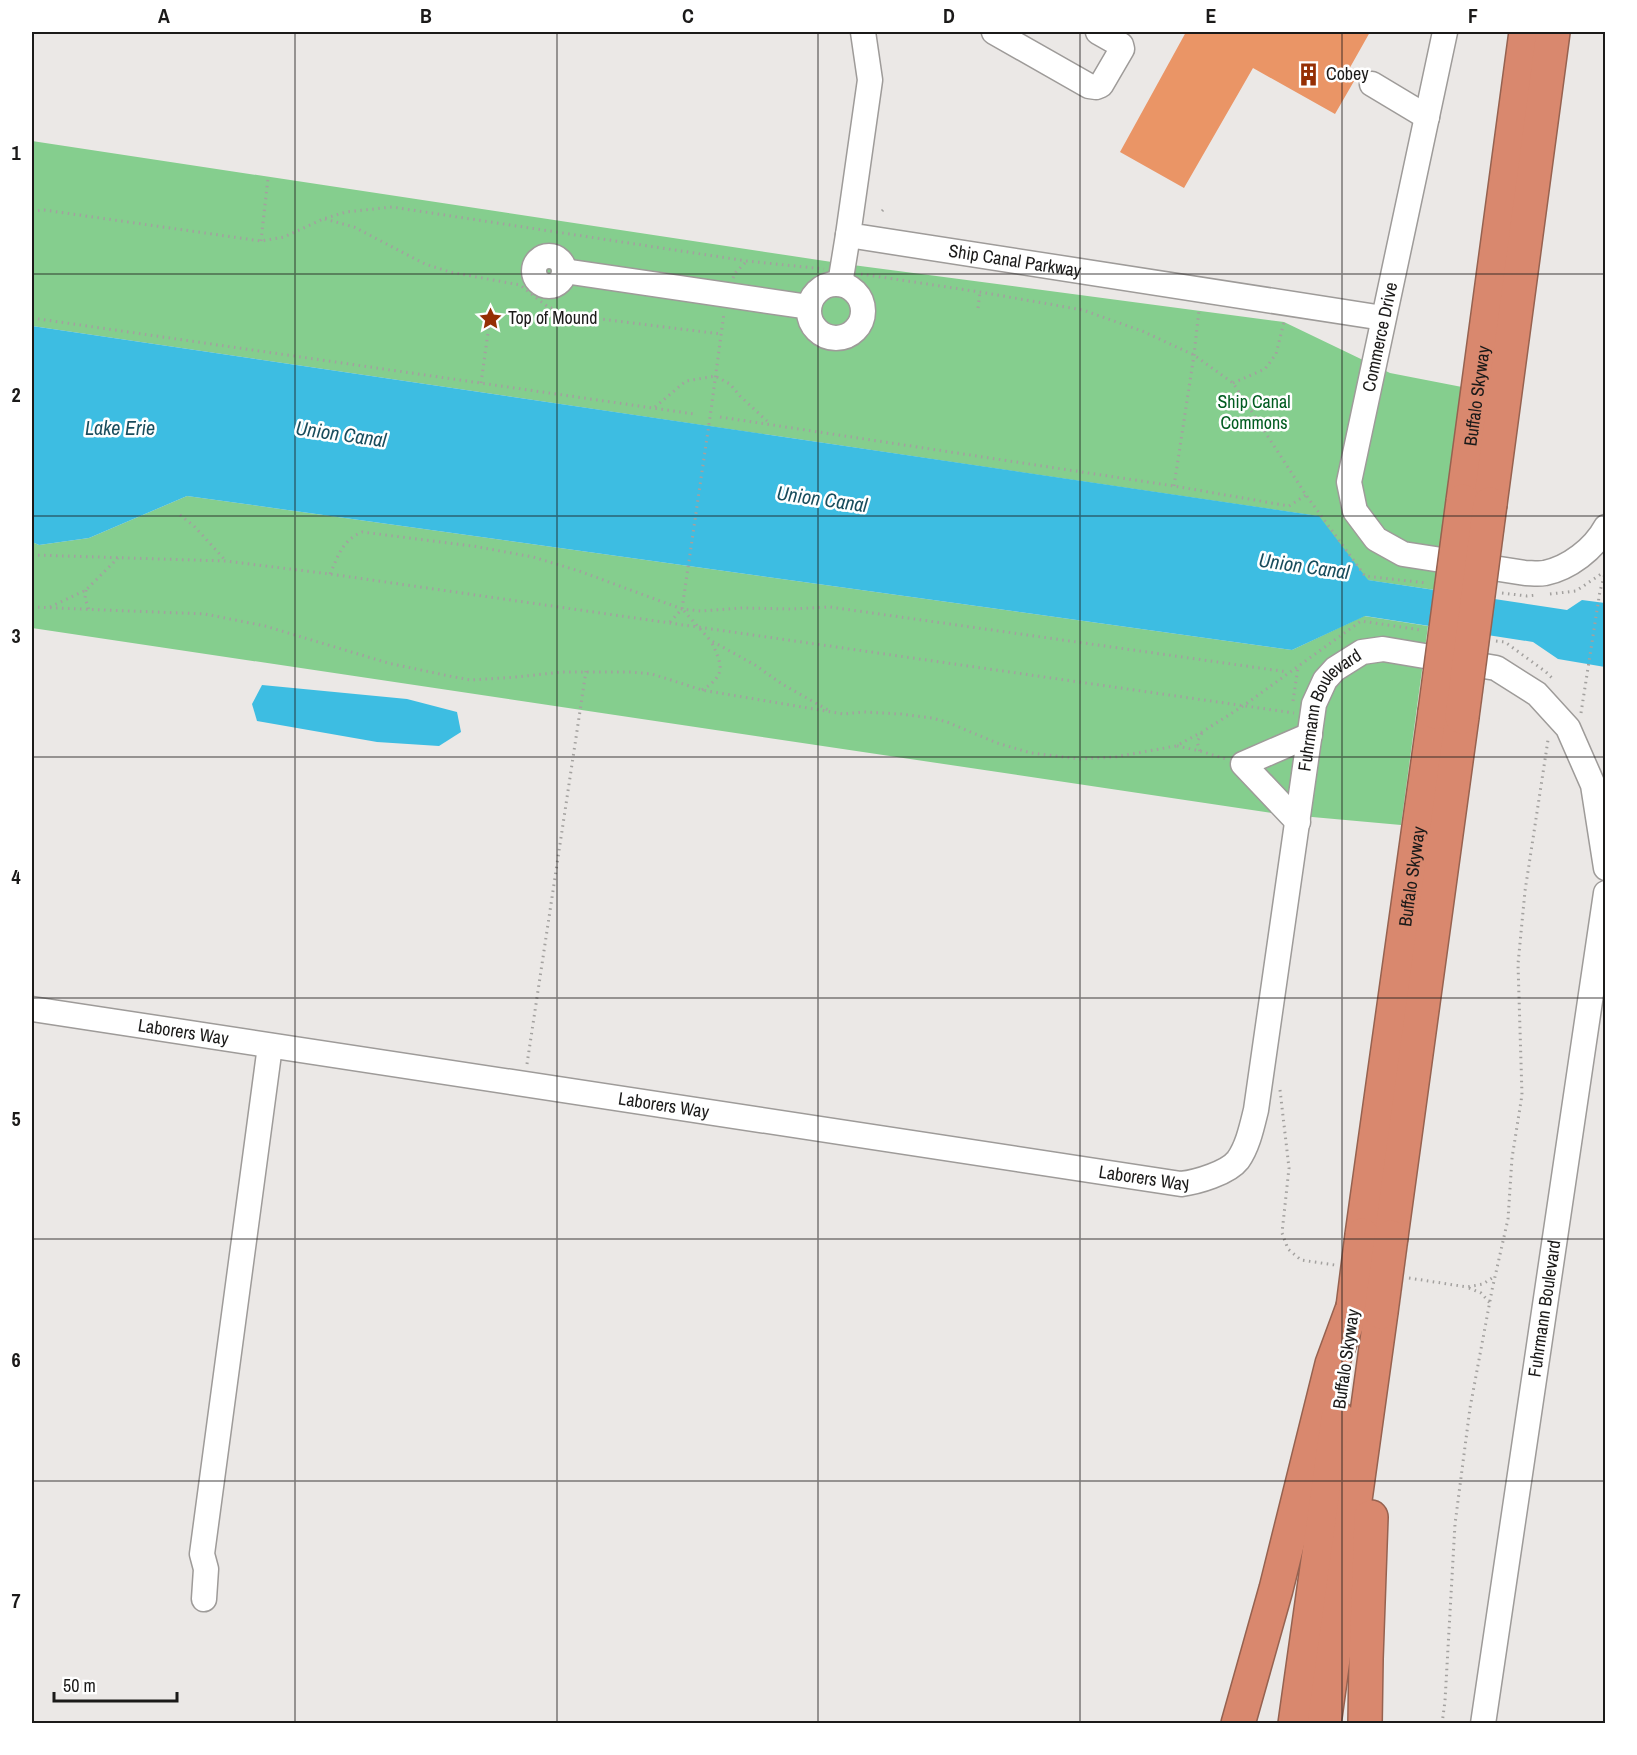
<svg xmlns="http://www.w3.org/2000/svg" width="1637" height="1755" viewBox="0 0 1637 1755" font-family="'Archivo Narrow',sans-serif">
	<rect width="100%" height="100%" fill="#ebe8e6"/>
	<g fill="#85ce8e">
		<path d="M32,141L845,264L1284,322L1390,373L1462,387L1435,590L1367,580L1318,516L32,326Z"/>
		<path d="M187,496L1292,650L1364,616L1428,626L1401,825L1279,814L32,628V542L39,545L89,538Z"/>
	</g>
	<g fill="#3dbde2">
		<path d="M32,326L1319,516L1368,580L1567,610L1582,600L1605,603V667L1558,659L1533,642L1365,616L1292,650L187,496L89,538L39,545L32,542Z"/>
		<path d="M262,685L407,699L457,712L461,732L439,746L377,742L257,721L252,704Z"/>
	</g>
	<path fill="#ea9566" d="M1186,32H1370L1348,71L1357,76L1335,114L1253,68L1184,188L1120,152Z"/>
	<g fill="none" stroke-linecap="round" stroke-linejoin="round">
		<defs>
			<g id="minor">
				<path id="s1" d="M863,32L870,80L848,235L1383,318"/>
				<path d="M994,32L1089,86L1096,87L1101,85L1122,49L1121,45L1098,32"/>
				<path d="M1445,32L1349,482L1355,511L1376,539L1403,554L1525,573C1531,573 1538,574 1545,573C1569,568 1594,549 1606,527"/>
				<path d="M1372,84L1427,117"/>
				<circle cx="549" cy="271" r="15"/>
				<path d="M564,271L809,307"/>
				<circle cx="836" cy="311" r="27"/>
				<path d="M840,284L848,235"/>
				<path d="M1298,822L1243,764L1310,735"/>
				<path id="s2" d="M32,1009L1181,1184C1197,1182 1228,1173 1238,1160C1248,1146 1252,1126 1256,1110L1314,704L1325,680L1335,669L1362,652L1383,649L1496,668L1537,694L1568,728L1593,785L1606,868"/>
				<path d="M204,1599L206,1569L202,1554L270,1046"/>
				<path id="s3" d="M1483,1724L1606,893"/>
			</g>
			<g id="highway">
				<path id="s4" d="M1463,501L1526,32"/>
				<path d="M1490,504L1553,32"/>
				<path id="s5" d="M1362,1235L1435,712"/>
				<path d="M1391,1237L1462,717"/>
				<path d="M1238,1724L1276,1589L1332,1364L1353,1307"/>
				<path d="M1295,1724L1338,1418"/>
				<path d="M1324,1724L1381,1312"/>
				<path d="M1365,1724L1366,1659L1371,1517"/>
			</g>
		</defs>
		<use href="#minor" stroke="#9e9b99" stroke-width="27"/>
		<use href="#highway" stroke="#966250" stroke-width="36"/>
		<g stroke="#a3a19f" stroke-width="3" stroke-dasharray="1.5 4.5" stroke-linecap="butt">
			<path d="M32,211L44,210L261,241L284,237L323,219L346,212L392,207L747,261L824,269"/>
			<path d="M882,211L886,207"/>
			<path d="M325,219L354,227L425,264L450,272L520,285L548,307L577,316L721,334"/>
			<path d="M261,241L268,178"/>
			<path d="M861,274L980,292L1083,310L1142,331L1194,355L1233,383L1306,495L1365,576L1427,583"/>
			<path d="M733,278L736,272L747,261"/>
			<path d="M978,308L980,292"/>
			<path d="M32,318L694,414"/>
			<path d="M481,383L490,318"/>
			<path d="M1233,383L1265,369L1276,354L1284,322"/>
			<path d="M655,407L686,381L715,376L730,384L740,396L767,421"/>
			<path d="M720,417L1174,486L1289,506L1306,495"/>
			<path d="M1174,486L1194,355L1199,310"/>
			<path d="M180,515L194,526L226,561"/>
			<path d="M32,555L226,561L330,574L1294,713"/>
			<path d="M330,574C339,554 342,541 362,532L473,546L533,557L579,571L682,609L701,611L742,608L791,609L830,607L1288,672"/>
			<path d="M86,590L85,598L89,610"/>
			<path d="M1502,593L1527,596L1537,595"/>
			<path d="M1550,594L1576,591L1604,572"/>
			<path d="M32,607L205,614L265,626L388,663L454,677L471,680L517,677L562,672H631L652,674L702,690L843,714L864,712L901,714L932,718L947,722L997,743L1031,753L1080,759L1115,757L1176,746L1202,732L1243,706L1361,621L1421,630"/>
			<path d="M50,607L86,590L118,558"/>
			<path d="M684,611L710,640L755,665L782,684L828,710"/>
			<path d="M670,622L682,609L711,410L724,313"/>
			<path d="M1496,641L1505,642L1546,672L1552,678"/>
			<path d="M702,690C727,675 722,664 711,641"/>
			<path d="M1293,701L1298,667"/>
			<path d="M1581,713L1600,591L1606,570"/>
			<path d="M1177,746L1200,751L1226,759"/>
			<path d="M1200,751L1197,742L1202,733"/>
			<path d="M527,1064L586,671"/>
			<path d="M1280,1090L1289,1168L1282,1233L1288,1249L1301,1260L1335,1265"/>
			<path d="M1409,1278L1467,1287L1483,1284L1495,1276"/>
			<path d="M1469,1288L1481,1293L1490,1303"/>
			<path d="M1442,1724L1445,1701L1455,1524L1470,1408L1492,1290L1508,1219L1512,1158L1522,1095L1518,964L1525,891L1548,740L1550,739"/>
		</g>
		<use href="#minor" stroke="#fff" stroke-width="24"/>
		<use href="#highway" stroke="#d9886e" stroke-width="33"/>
		<defs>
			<g id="highway-bridge">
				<path d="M1435,712L1463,501"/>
				<path d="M1462,717L1490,504"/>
				<path d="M1353,1307L1362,1235"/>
				<path d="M1381,1312L1391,1237"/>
			</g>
		</defs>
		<use href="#highway-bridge" stroke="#966250" stroke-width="36" stroke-linecap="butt"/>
		<use href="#highway-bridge" stroke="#d9886e" stroke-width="33"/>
	</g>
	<path fill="none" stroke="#1b1a19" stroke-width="1.5" stroke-opacity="0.55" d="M295,32V1724M557,32V1724M818,32V1724M1080,32V1724M1342,32V1724M32,274H1606M32,516H1606M32,757H1606M32,998H1606M32,1239H1606M32,1481H1606"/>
	<defs>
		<symbol id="building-bare" viewBox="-9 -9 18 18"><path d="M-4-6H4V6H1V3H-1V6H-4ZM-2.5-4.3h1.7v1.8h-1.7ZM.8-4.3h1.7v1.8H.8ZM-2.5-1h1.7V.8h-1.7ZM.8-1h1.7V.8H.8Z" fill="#952f04" stroke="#fff" stroke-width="2.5" paint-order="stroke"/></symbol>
		<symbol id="sight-bare" viewBox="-9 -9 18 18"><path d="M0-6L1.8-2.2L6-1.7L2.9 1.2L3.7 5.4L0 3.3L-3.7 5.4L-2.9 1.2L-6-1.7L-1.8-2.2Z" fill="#952f04" stroke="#fff" stroke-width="2.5" paint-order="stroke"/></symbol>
	</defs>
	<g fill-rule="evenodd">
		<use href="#building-bare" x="1292" y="58" width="33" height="33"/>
		<use href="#sight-bare" x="474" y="302" width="33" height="33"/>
	</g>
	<g text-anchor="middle" stroke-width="5" stroke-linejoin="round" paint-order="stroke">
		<g font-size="18" fill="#1b1a19" stroke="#fff" text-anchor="start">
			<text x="1326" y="80">Cobey</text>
			<text x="508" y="324">Top of Mound</text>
		</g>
		<g font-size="18" fill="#1b1a19" stroke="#fff">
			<text dy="6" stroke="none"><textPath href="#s1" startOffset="374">Ship Canal Parkway</textPath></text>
			<text transform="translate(1380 337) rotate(-78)" y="6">Commerce Drive</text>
			<text dy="6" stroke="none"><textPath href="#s4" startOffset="106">Buffalo Skyway</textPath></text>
			<text dy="6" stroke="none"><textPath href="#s2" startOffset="1690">Fuhrmann Boulevard</textPath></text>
			<text dy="6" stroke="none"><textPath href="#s5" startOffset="362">Buffalo Skyway</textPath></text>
			<text dy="6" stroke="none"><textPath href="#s2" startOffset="153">Laborers Way</textPath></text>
			<text dy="6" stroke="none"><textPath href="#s2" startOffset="639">Laborers Way</textPath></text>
			<text dy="6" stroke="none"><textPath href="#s2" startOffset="1125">Laborers Way</textPath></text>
			<text dy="6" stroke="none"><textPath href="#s3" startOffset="420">Fuhrmann Boulevard</textPath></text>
			<text transform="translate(1346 1359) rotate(-82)" y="6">Buffalo Skyway</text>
		</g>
		<g font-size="18" fill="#015c20" stroke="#fff">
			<text x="1254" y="408">Ship Canal<tspan x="1254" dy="21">Commons</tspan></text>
		</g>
		<g font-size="20" font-style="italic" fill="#194d5d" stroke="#fff">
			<text x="120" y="435">Lake Erie</text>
			<text transform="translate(341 434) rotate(8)" y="7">Union Canal</text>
			<text transform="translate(822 499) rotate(8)" y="7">Union Canal</text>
			<text transform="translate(1304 566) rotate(8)" y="7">Union Canal</text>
		</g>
	</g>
	<rect width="1637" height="1755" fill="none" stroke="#ffffff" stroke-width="66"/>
	<path d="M54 1692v9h123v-9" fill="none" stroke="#1b1a19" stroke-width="3"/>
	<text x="63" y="1692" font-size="18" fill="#1b1a19" stroke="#ffffff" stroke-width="4.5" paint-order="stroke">50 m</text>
	<rect x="33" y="33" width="1571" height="1689" fill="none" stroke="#1b1a19" stroke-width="2"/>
	<g font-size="20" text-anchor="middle" font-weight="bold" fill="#1b1a19">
		<text x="164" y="23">A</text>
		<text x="426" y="23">B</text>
		<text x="688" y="23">C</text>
		<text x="949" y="23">D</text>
		<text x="1211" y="23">E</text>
		<text x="1473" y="23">F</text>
		<text x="16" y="160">1</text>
		<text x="16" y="402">2</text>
		<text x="16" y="643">3</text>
		<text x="16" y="884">4</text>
		<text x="16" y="1126">5</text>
		<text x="16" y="1367">6</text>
		<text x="16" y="1608">7</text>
	</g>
</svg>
